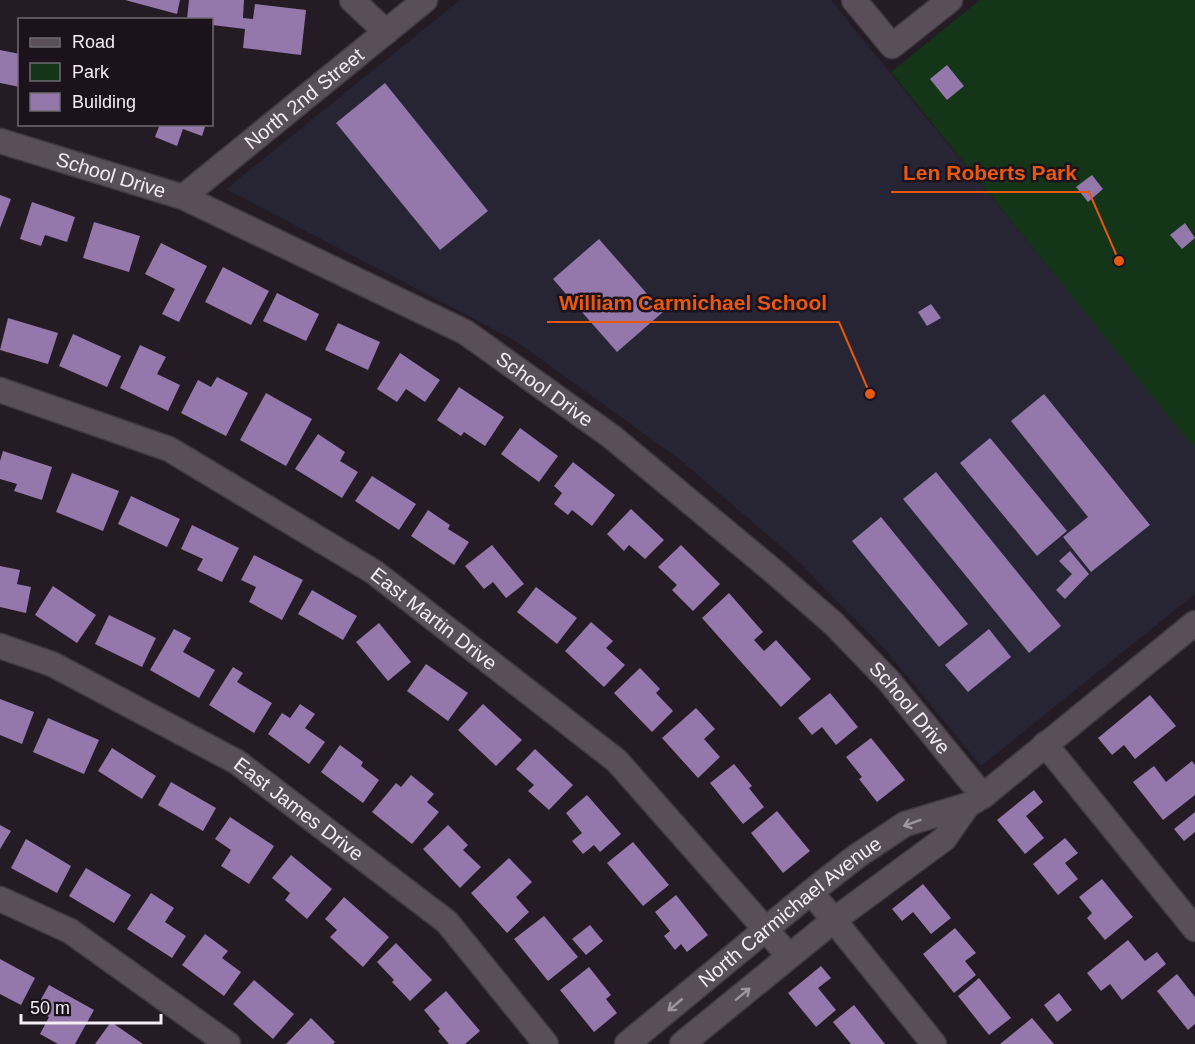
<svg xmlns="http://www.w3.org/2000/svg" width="1195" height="1044" viewBox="0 0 1195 1044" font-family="Helvetica,sans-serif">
	<rect width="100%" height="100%" fill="#251b25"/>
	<path fill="#272434" d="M460,0H831L1195,447V594L981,766L887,652L798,561L678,458L514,340L226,189Z"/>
	<path fill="#153519" d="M980,0H1195V449L891,72Z"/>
	<g fill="#9478ac">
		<path d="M125,0H180L177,14Z"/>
		<path d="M189,0H244L243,18L253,19L255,4L306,10L301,55L243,48L245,29L212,25V20L187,19Z"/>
		<path d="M0,50L20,54V87L0,83Z"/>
		<path d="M947,65L964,86L947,100L930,79Z"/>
		<path d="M385,83L488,211L440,250L336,123Z"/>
		<path d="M160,124H206L202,136L183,129L177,146L155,137Z"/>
		<path d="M1092,175L1103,189L1088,202L1076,187Z"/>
		<path d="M0,195L11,199L0,228Z"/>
		<path d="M32,202L75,217L67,242L45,235L41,246L20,239Z"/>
		<path d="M94,222L140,236L129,272L83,258Z"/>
		<path d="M1185,223L1195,238L1182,249L1170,235Z"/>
		<path d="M599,239L663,312L617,352L553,279Z"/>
		<path d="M161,243L207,266L179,322L162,314L175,289L145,274Z"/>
		<path d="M223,267L269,291L251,325L205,302Z"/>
		<path d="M277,293L319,314L306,341L263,321Z"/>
		<path d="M931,304L941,318L927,326L918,312Z"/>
		<path d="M8,318L58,333L48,364L0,350Z"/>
		<path d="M338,323L380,342L368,370L325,350Z"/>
		<path d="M73,334L121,356L107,387L59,366Z"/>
		<path d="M140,345L166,357L157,374L180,385L168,411L120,388Z"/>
		<path d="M400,353L440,380L425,402L406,389L397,402L377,389Z"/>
		<path d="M217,377L248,393L226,436L181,413L198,380L211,387Z"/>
		<path d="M459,387L504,417L485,446L464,432L461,436L437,420Z"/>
		<path d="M266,393L312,419L286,466L240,440Z"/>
		<path d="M1044,394L1150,525L1091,572L1063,537L1088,517L1011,421Z"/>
		<path d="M520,428L558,456L539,482L501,454Z"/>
		<path d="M318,434L345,452L340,461L358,472L342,498L295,469Z"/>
		<path d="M990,438L1067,531L1037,556L960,463Z"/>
		<path d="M3,451L52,467L42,500L14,491L17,484L0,479V461Z"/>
		<path d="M573,462L615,495L592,526L572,510L568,515L554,504L562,493L554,486Z"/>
		<path d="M936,472L1061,626L1029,653L903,499Z"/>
		<path d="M72,473L119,491L103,531L56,512Z"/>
		<path d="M372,476L416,504L399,530L355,501Z"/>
		<path d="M131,496L180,519L167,547L118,524Z"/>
		<path d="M631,509L664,540L645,559L629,545L624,551L607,534Z"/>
		<path d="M428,510L450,525L448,529L469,542L454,565L411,536Z"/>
		<path d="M881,517L968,624L939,647L852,541Z"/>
		<path d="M192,525L239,548L222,582L197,570L203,559L181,549Z"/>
		<path d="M492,545L524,584L506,598L493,582L484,589L465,566Z"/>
		<path d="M681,545L720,584L693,611L672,590L677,585L658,567Z"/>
		<path d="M1070,551L1089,574L1065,599L1056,590L1072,574L1059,561Z"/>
		<path d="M254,555L303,580L282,620L249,602L256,587L241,580Z"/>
		<path d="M0,566L20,570L17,584L31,587L26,613L0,607Z"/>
		<path d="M53,586L96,615L77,643L35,615Z"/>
		<path d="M536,587L577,618L557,644L517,612Z"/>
		<path d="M312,590L357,616L343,640L298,614Z"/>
		<path d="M729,593L763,632L754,640L764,651L776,640L811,679L781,707L702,618Z"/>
		<path d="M109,615L156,638L142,667L95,644Z"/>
		<path d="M591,622L613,641L606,648L625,665L604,687L565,651Z"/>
		<path d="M379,623L411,662L388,681L356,642Z"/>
		<path d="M174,629L191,638L183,652L215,670L199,698L150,670Z"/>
		<path d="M989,629L1011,657L968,692L945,665Z"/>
		<path d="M426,664L468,693L448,721L407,691Z"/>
		<path d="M233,667L243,673L237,682L272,703L254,733L209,705Z"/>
		<path d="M640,668L660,689L656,693L673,711L652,732L614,693Z"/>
		<path d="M830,693L858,727L836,745L822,727L812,735L798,718Z"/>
		<path d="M1150,695L1176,726L1135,759L1124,745L1112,755L1098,738Z"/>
		<path d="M0,699L34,712L22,744L0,735Z"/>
		<path d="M300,704L315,714L305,728L325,742L309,764L268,734L282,713L290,718Z"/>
		<path d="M483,704L522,740L496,766L458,730Z"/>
		<path d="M696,708L715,729L704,739L720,757L698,778L662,738Z"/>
		<path d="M48,718L99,740L84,774L33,752Z"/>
		<path d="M871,738L905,780L877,802L859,779L862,777L846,757Z"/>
		<path d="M340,745L363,762L361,766L379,780L363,803L321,772Z"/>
		<path d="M112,748L156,776L142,799L98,771Z"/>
		<path d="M535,749L573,785L549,810L528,791L534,785L516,769Z"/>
		<path d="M1192,761L1195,765V795L1163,820L1133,782L1154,766L1166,782Z"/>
		<path d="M734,764L752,786L749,788L764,807L743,824L710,783Z"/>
		<path d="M411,775L434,794L427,802L439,812L412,844L372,812L396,783L401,787Z"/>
		<path d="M171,782L216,808L203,831L158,805Z"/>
		<path d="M1034,790L1043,802L1026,816L1044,838L1025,854L997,820Z"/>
		<path d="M587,795L621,834L600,852L594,845L583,854L572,841L582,833L566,813Z"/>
		<path d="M777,811L810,851L783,873L751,833Z"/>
		<path d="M1195,812V832L1184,841L1174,829Z"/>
		<path d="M230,817L274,846L249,884L221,866L231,850L215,839Z"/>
		<path d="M0,825L11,831L0,849Z"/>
		<path d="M448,825L468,845L463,850L481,867L460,888L423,849Z"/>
		<path d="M1065,838L1078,853L1065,863L1078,879L1058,895L1033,864Z"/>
		<path d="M26,839L71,866L57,893L11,868Z"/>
		<path d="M633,842L669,885L643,906L607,863Z"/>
		<path d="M291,855L332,889L307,919L285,900L290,893L272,878Z"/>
		<path d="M509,858L532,882L516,897L529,912L507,933L471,893Z"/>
		<path d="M86,868L131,895L114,923L69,896Z"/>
		<path d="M1102,879L1133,917L1105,940L1087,918L1092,913L1079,897Z"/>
		<path d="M923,884L951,918L931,934L913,912L902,921L892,909Z"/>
		<path d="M151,893L174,908L165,922L186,936L172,958L127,929Z"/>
		<path d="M676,895L708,935L687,952L681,944L675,950L664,936L670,931L655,912Z"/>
		<path d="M344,897L389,937L363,967L330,937L337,930L325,919Z"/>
		<path d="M544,916L578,957L548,981L514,939Z"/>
		<path d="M590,925L603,941L586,955L572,939Z"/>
		<path d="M955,928L976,953L965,961L976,975L954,993L923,954Z"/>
		<path d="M205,934L228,951L222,958L241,972L224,996L182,965Z"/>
		<path d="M1128,940L1145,961L1157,952L1166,964L1122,1000L1110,984L1101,991L1087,973Z"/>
		<path d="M396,943L432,980L410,1001L392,982L394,980L377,962Z"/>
		<path d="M0,959L35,978L21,1005L0,994Z"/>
		<path d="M821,966L831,978L818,988L836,1010L816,1027L788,993Z"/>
		<path d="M589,967L611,995L606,999L617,1013L594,1032L560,990Z"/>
		<path d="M1177,974L1195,997V1024L1188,1030L1157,991Z"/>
		<path d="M979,978L1011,1018L989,1035L958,996Z"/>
		<path d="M254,980L294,1014L273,1039L233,1004Z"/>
		<path d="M49,985L94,1010L75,1044H58L40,1034L49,1017L35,1010Z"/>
		<path d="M446,991L480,1031L465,1044H449L438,1031L440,1029L424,1010Z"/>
		<path d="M1059,993L1072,1010L1057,1022L1044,1005Z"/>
		<path d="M854,1005L885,1044H851L833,1022Z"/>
		<path d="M311,1018L335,1042L333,1044H286Z"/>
		<path d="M1032,1018L1054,1044H1000Z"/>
		<path d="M111,1022L143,1044H95Z"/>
	</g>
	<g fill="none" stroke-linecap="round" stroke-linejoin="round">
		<defs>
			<g id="minor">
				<path d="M352,0L386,32"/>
				<path d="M854,0L892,46L950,0"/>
				<path id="s1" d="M0,141L183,197L465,332L612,437L772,570L834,624L889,681L983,796"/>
				<path id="s2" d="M183,197L425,0"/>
				<path id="s3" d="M0,390L169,449L374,572L617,761L789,956"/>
				<path id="s4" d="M0,646L52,664L237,762L447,922L546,1044"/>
				<path d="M1045,744L1195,929"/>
				<path d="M811,892L934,1044"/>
				<path d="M0,899L70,931L228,1044"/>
				<path id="s5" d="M627,1044L811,892L857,856L905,824L968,805L983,796L1195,623"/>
				<path d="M682,1044L834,920L944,839L968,805"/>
			</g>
		</defs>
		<use href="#minor" stroke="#413941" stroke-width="27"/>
		<use href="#minor" stroke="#594e59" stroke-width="24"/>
	</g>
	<defs><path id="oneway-shaft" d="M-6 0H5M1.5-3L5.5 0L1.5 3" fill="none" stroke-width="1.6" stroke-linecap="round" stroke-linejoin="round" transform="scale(1.5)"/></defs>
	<g stroke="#9f969f">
		<use href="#oneway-shaft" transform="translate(912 823) rotate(160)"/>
		<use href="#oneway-shaft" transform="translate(743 994) rotate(-39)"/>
		<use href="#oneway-shaft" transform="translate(675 1005) rotate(140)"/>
	</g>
	<g text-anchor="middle" stroke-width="5" stroke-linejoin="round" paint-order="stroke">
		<g font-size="20" fill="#f4edf4" stroke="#1b121c">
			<text dy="7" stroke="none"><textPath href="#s2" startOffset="156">North 2nd Street</textPath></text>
			<text dy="7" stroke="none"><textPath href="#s1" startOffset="116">School Drive</textPath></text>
			<text dy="7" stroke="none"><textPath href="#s1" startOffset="602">School Drive</textPath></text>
			<text dy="7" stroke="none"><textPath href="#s3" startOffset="494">East Martin Drive</textPath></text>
			<text dy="7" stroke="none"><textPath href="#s1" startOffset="1088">School Drive</textPath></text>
			<text dy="7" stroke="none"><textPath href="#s4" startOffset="342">East James Drive</textPath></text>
			<text dy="7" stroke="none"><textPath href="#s5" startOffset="210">North Carmichael Avenue</textPath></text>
		</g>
	</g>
	<path fill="none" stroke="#e8590c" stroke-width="2" d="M1119 261L1089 192H891M870 394L839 322H547"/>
	<g fill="#e8590c" stroke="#1b121c" stroke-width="2">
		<circle cx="1119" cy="261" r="6"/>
		<circle cx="870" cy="394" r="6"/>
	</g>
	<g font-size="21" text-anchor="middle" font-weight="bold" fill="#e8590c" stroke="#1b121c" stroke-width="5" stroke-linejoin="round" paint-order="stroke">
		<text x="990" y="180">Len Roberts Park</text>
		<text x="693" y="310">William Carmichael School</text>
	</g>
	<rect x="18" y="18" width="195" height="108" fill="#1b121c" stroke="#726a72" stroke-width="1.5"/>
	<rect x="30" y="38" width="30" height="9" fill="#594e59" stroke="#726a72" stroke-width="1.5"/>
	<text x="72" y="48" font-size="18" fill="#f4edf4">Road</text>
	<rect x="30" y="63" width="30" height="18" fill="#153519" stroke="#726a72" stroke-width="1.5"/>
	<text x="72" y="78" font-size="18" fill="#f4edf4">Park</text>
	<rect x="30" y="93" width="30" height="18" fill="#9478ac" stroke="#726a72" stroke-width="1.5"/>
	<text x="72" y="108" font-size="18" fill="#f4edf4">Building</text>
	<path d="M21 1014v9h140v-9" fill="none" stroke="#f4edf4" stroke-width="3"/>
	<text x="30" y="1014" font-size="18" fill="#f4edf4" stroke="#1b121c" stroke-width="4.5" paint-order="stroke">50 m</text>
</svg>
